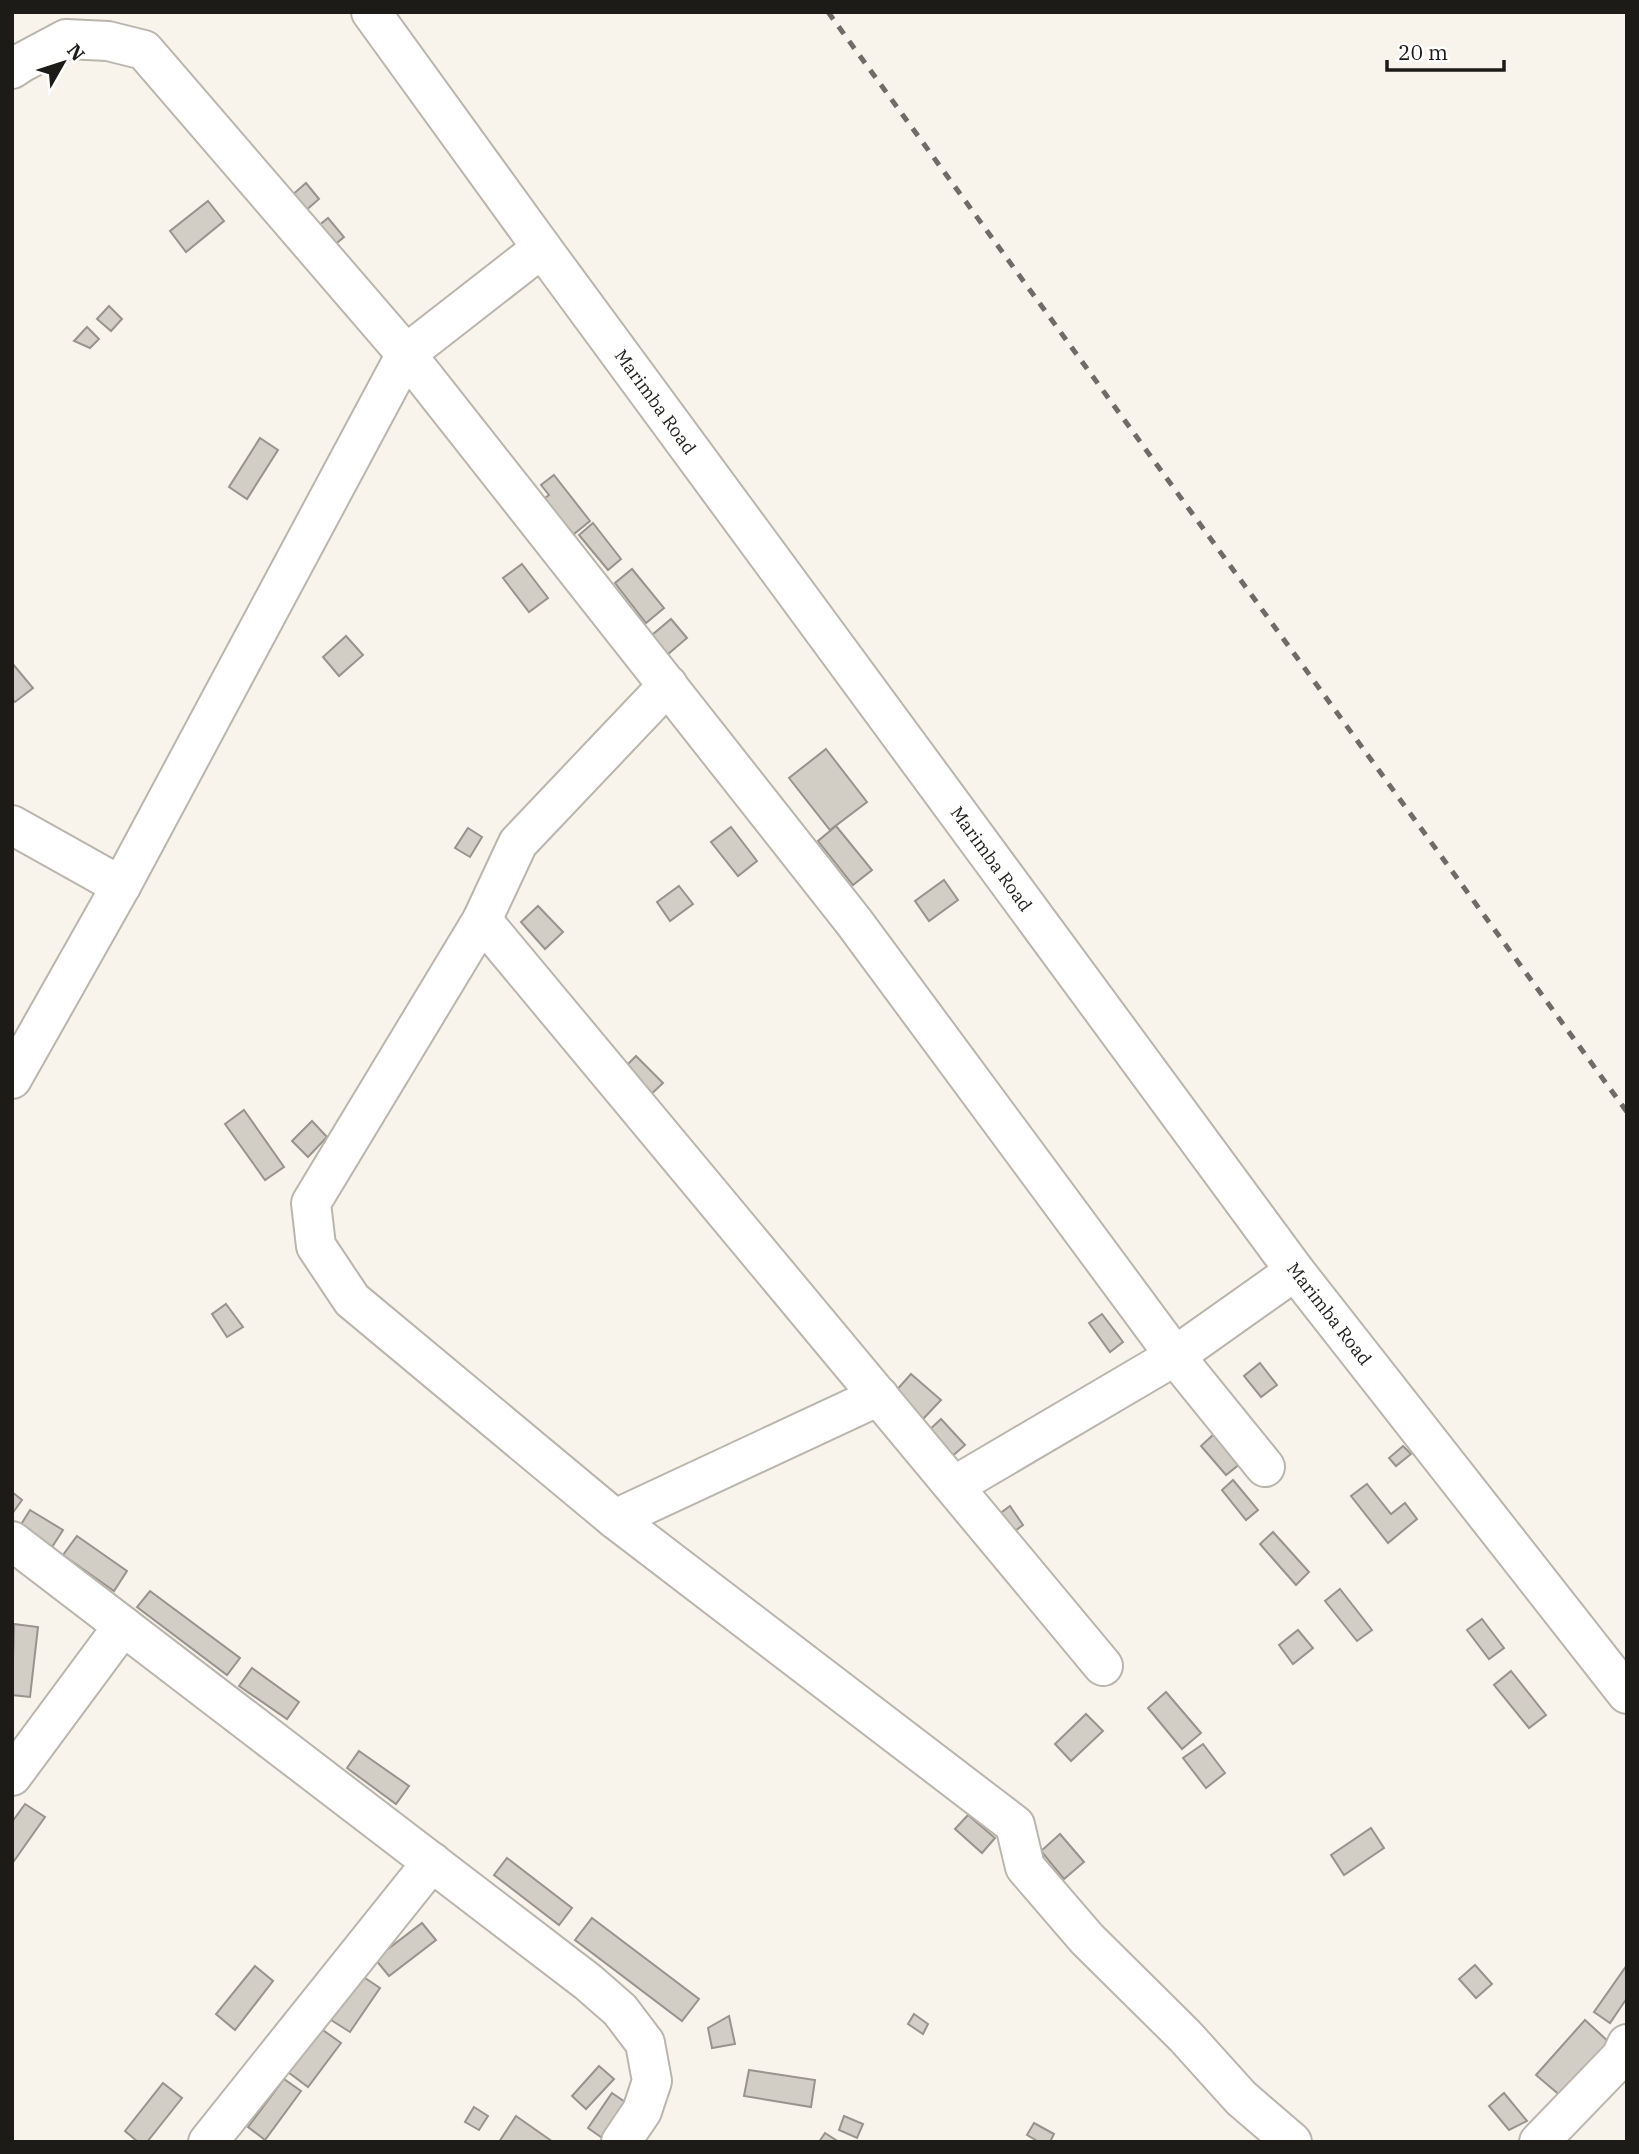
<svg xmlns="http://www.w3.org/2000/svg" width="1639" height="2154" viewBox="0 0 1639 2154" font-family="'IBM Plex Serif',serif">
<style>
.building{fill:#d2cdc5;stroke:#98938c;stroke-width:2}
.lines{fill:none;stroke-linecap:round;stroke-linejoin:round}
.minor-casing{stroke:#bab5ad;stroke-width:42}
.minor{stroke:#fff;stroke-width:38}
.rail{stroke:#6f6c67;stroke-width:5;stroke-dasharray:9 9;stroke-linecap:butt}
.labels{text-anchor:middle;stroke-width:6;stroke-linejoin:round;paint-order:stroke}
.street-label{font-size:18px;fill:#1d1b18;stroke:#fff}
</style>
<rect width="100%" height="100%" fill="#f8f3eb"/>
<g class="building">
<polygon points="306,183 319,199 304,212 291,196"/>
<polygon points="208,201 224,221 186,252 170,231"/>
<polygon points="328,218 344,237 327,251 311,232"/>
<polygon points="109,306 122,319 111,331 97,319"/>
<polygon points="87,327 99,339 90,348 74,341"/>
<polygon points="260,438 278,450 247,499 229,487"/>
<polygon points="554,475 590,521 569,538 541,501 549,495 541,485"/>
<polygon points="593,523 621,559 608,570 579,535"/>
<polygon points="522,564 548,598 529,612 503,578"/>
<polygon points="632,569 664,608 646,623 615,583"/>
<polygon points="671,619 687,638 667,655 652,635"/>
<polygon points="346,636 363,655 339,676 323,657"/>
<polygon points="12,663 33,688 15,702 12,699"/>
<polygon points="826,749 867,802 830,830 789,778"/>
<polygon points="836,826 872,870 853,885 818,841"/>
<polygon points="731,827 757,861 738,876 711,842"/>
<polygon points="468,828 482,837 470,857 455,848"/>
<polygon points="944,880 958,900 929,921 915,901"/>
<polygon points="679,886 693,904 670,921 657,902"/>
<polygon points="538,906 563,932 545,949 521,922"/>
<polygon points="636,1056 663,1083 646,1099 620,1072"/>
<polygon points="244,1110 284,1167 265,1180 225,1124"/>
<polygon points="312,1121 327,1137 308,1157 292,1141"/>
<polygon points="226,1304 243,1327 227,1337 212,1314"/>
<polygon points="1102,1314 1123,1342 1110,1352 1089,1323"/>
<polygon points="1260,1363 1277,1385 1261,1397 1244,1376"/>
<polygon points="911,1374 941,1400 923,1419 894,1393"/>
<polygon points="941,1419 965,1445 949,1459 926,1433"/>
<polygon points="1215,1433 1241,1463 1226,1475 1201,1446"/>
<polygon points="1403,1446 1411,1454 1396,1466 1389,1458"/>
<polygon points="1233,1480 1258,1510 1246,1520 1222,1490"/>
<polygon points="1367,1484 1391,1514 1405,1503 1417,1519 1388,1543 1351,1496"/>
<polygon points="12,1492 22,1500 12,1514"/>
<polygon points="1010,1506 1023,1525 1004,1539 990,1521"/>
<polygon points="30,1510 63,1530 52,1547 20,1526"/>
<polygon points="1273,1532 1309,1572 1296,1585 1260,1544"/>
<polygon points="77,1536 127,1571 114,1591 63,1555"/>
<polygon points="1340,1589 1372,1630 1357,1641 1325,1601"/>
<polygon points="150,1591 240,1658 227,1675 137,1607"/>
<polygon points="1482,1619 1504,1648 1489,1659 1467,1630"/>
<polygon points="14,1624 38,1627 30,1697 12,1695"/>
<polygon points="1298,1630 1313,1648 1293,1664 1279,1645"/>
<polygon points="252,1668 299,1702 287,1719 239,1686"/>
<polygon points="1511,1671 1546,1715 1529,1728 1494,1685"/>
<polygon points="1166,1692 1201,1733 1182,1749 1148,1708"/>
<polygon points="1086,1714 1103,1731 1071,1761 1055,1744"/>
<polygon points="1203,1744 1225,1773 1206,1788 1183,1758"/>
<polygon points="359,1751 409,1786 396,1804 347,1768"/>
<polygon points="25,1804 45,1817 14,1861 12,1860 12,1822"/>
<polygon points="968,1815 995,1838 982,1853 955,1829"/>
<polygon points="1371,1828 1384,1848 1344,1875 1331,1855"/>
<polygon points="1060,1834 1084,1862 1064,1879 1041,1851"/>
<polygon points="507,1858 572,1908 559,1925 494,1875"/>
<polygon points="592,1918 699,1999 682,2021 575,1940"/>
<polygon points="422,1923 436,1940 389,1976 375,1959"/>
<polygon points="1475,1965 1492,1984 1476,1998 1459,1979"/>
<polygon points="1627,1965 1627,1998 1610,2023 1594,2012"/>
<polygon points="255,1966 273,1981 235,2030 216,2014"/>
<polygon points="362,1976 380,1988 350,2032 331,2020"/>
<polygon points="914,2014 928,2024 923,2034 908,2024"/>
<polygon points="729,2016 735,2044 712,2048 708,2028"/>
<polygon points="1585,2020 1610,2043 1562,2097 1536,2075"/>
<polygon points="320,2028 341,2043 308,2087 288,2072"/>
<polygon points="599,2066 614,2079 586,2109 572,2096"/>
<polygon points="749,2070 815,2080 811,2107 744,2096"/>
<polygon points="284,2079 301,2091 265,2140 248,2127"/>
<polygon points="163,2083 182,2098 147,2142 138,2142 125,2131"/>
<polygon points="612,2093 634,2108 608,2142 588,2128"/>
<polygon points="1504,2093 1527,2121 1509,2130 1489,2106"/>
<polygon points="474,2107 488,2116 479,2130 465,2122"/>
<polygon points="516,2116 553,2142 499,2142"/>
<polygon points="844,2116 863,2124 857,2138 839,2130"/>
<polygon points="1034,2123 1054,2134 1050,2142 1039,2142 1027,2135"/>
<polygon points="825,2133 839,2142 819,2142"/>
</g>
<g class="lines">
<defs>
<g id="minor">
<polyline points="371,12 542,248 1295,1271 1627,1694"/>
<polyline points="12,69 21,63 66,39 108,41 144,50 157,65 406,354 854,922 1175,1356 1265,1467"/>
<polyline points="668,685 518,843 482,920 311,1203 316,1246 352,1300 615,1519 1015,1825 1025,1867 1087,1939 1185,2036 1241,2098 1292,2142"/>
<polyline points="12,825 121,886"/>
<polyline points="482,920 1103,1666"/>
<polyline points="12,1079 121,886 406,354 542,248"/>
<polyline points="954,1486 1175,1356 1295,1271"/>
<polyline points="615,1519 879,1396"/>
<polyline points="12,1541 588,1982 620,2010 645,2043 652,2081 642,2111 621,2142"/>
<polyline points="12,1776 123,1626"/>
<polyline points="208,2142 432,1862"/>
<polyline points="1539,2142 1621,2057 1627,2044"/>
</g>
</defs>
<use href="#minor" class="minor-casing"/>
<use href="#minor" class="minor"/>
<polyline class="rail" points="828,12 1627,1112"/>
</g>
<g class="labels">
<g class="street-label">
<text transform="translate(655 402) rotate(54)" y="6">Marimba Road</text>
<text transform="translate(991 859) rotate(54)" y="6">Marimba Road</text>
<text transform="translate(1329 1314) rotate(52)" y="6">Marimba Road</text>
</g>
</g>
<rect width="1639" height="2154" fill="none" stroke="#1d1b18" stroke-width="28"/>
<g transform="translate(63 63) rotate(51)" stroke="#ffffff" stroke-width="5" paint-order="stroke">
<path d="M0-5L12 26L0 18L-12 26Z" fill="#1d1b18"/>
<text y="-10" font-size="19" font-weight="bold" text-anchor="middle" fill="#1d1b18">N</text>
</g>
<path d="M1387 60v10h117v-10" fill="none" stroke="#1d1b18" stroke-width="3.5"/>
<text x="1398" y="60" font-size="21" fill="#1d1b18" stroke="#ffffff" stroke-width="5" paint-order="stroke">20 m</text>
</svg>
